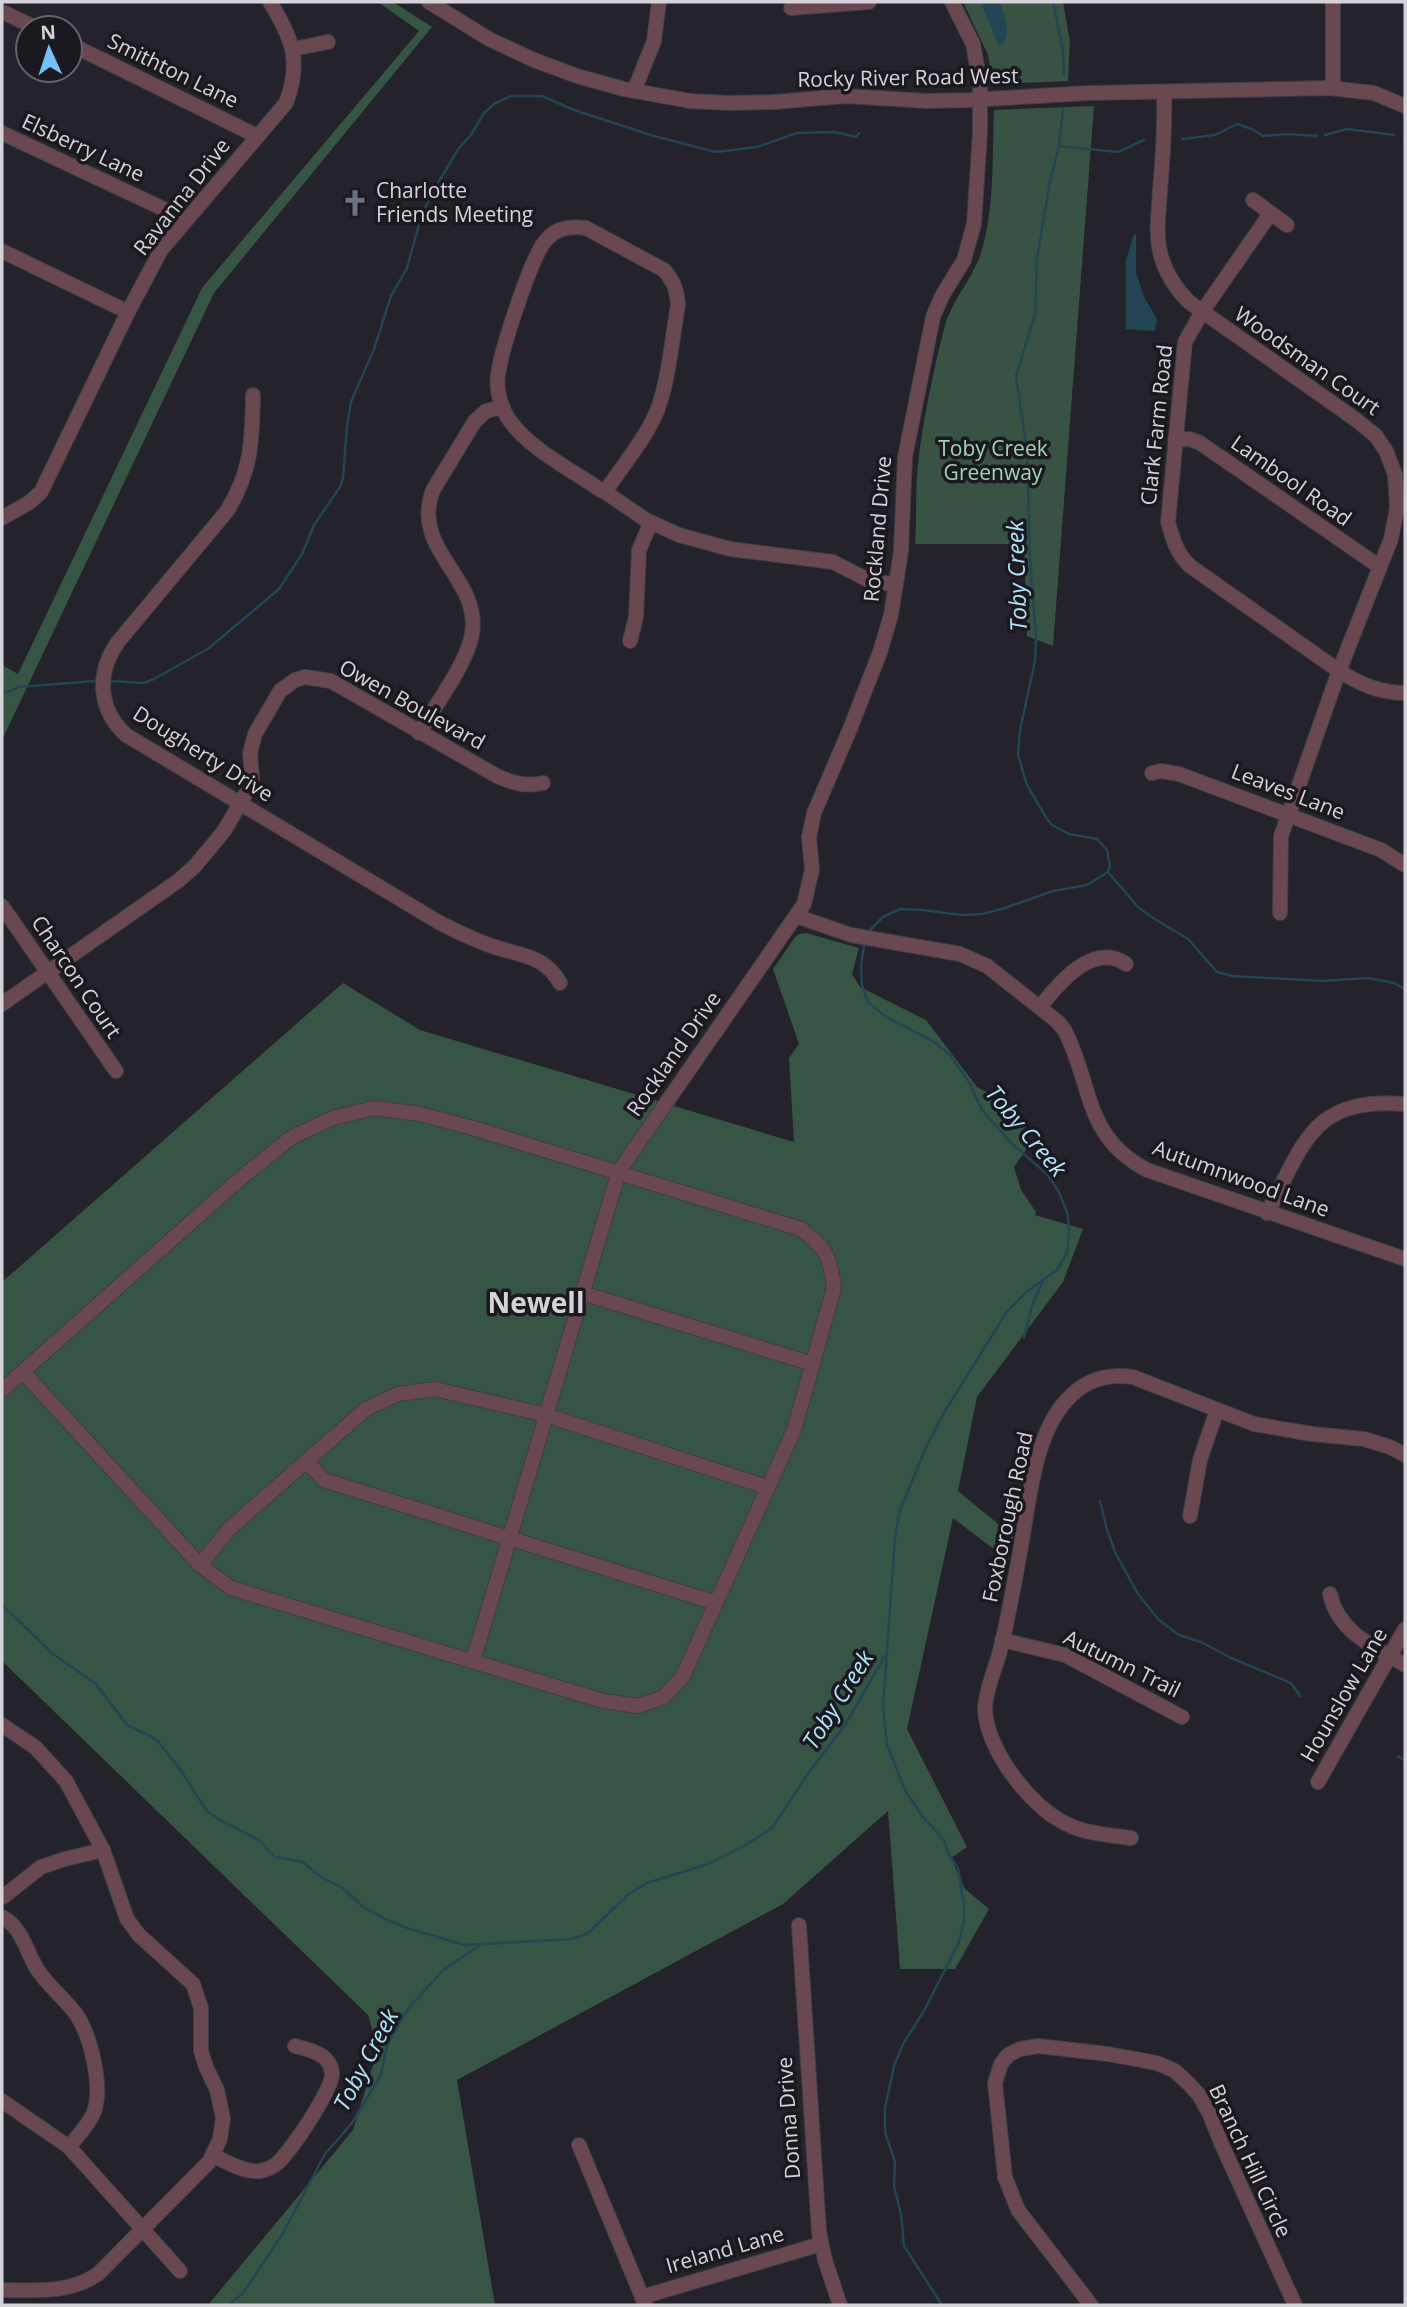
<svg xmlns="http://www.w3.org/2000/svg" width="1407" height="2307" viewBox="0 0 1407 2307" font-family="'Open Sans',sans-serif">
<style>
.green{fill:#385243}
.forest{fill:#375544}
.water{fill:#224653}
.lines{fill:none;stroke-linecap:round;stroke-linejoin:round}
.stream{stroke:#224653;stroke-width:2.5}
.minor-casing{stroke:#403e46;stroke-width:16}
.minor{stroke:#6a4852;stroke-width:14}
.labels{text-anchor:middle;stroke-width:7;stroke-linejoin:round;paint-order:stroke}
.street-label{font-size:21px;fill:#d5d3d9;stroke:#1b1820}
.poi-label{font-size:21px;fill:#d5d3d9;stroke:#1b1820;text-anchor:start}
.park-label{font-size:21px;fill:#9dd8b6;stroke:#1b1820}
.water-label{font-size:23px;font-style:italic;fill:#b0e5fa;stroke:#1b1820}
.district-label{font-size:28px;font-weight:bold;fill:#d5d3d9;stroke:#1b1820}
</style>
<rect width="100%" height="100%" fill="#24222a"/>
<g class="green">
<polygon points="963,2 1063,2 1070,42 1068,81 1001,84 992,78 988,55"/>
<path d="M1094,106l-41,540 -26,-10 -3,-92h-109c2,-27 0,-53 3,-80 5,-45 15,-91 26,-135 7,-28 28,-49 37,-76 14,-45 11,-97 13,-143z"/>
</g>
<g class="forest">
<polygon points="378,2 393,2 432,27 214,293 2,740 2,665 18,674 202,288 419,31"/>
<polygon points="806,933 859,948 852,974 860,987 926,1020 977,1087 1010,1104 1026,1126 1028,1147 1014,1167 1021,1190 1036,1212 1035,1215 1083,1229 1063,1282 977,1397 958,1491 1013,1536 1008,1560 953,1518 907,1729 967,1847 951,1858 965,1889 989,1909 955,1969 900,1969 888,1811 783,1904 457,2080 495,2305 208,2305 353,2130 378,2049 368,2015 2,1661 2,1282 343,983 420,1030 794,1142 789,1058 799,1044 773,969 795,937 799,934"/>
</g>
<g class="water">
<path d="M981,2h19c4,14 12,29 3,42h-5z"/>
<polygon points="1134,234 1136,235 1136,272 1144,297 1157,319 1155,331 1126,329 1126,260"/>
</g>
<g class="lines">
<g class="stream">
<polyline points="1053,2 1063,51 1064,74"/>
<polyline points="1325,135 1347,129 1394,135"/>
<polyline points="1183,139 1215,135 1237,124 1252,129 1263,136 1287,134 1317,136"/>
<polyline points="1404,143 1405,144"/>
<polyline points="1059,146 1118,152 1144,140"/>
<polyline points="110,681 144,683 154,679 209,648 279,589 302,554 314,525 340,487 343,478 347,426 351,402 374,349 391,296 407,268 421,217 432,193 459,148 471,135 484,113 494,104 511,96 542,96 574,110 654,136 716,152 757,147 797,133 835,132 856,137 859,133"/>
<polyline points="2,694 19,687 95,681"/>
<polyline points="1108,872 1138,907 1150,916 1188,939 1217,972 1232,976 1323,981 1368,978 1394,983 1405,989"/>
<polyline points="869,931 883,917 900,909 923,910 961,915 982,914 1002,909 1053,891 1087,885 1108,872 1110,866 1107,850 1097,839 1069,834 1052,825 1047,819 1027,785 1018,755 1020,730 1035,661 1036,637 1030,558 1027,451 1016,376 1035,314 1037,258 1050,182 1059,146 1063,109"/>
<polyline points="864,946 861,965 862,985 868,1002 886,1017 933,1041 950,1055 969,1082 982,1110 1011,1143 1047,1174 1059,1192 1068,1215 1069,1232 1067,1253 1057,1270 1025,1293 1006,1313 945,1411 927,1445 900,1510 895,1538 883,1706 887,1745 905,1790 922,1816 944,1840 949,1855 958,1868 964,1905 964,1920 959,1942 924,2011 903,2044 894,2066 885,2108 885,2132 895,2162 894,2186 901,2214 904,2246 942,2305"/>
<polyline points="1024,1338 1033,1303 1043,1281"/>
<polyline points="1100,1501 1107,1530 1116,1554 1138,1594 1159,1620 1179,1635 1201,1642 1231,1658 1291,1683 1300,1696"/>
<polyline points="2,1605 53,1654 96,1684 127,1725 156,1739 180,1769 206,1810 218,1819 259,1840 275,1857 303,1862 321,1877 343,1888 363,1907 385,1919 410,1929 465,1945 571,1939 587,1934 629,1894 647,1883 708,1864 744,1846 772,1828 807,1775 845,1725 885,1656"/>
<polyline points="1398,1756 1405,1761"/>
<polyline points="229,2305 243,2293 283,2233 325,2154 352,2123 381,2075 387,2045 407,2010 443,1970 480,1945"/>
</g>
<defs>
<g id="minor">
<polyline points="429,2 489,39 534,60 577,76 624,89 690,101 731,103 774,102 845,96 927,101 970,100 1089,93 1329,88 1374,93 1405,106"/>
<polyline points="791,8 869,2"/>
<polyline points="5,13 36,28"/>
<polyline points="70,44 257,136"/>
<polyline points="293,49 328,42"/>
<polyline points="1333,88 1333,2"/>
<polyline points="634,91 654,41 659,2"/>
<path d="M1164,92c1,33 -1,65 -4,98 -1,22 -5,45 1,66 5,18 15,33 28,46l166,117 21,17 10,15 9,23 2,34 -6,31 -52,132 -58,165 -1,77"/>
<polyline points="2,133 185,219"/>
<polyline points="1253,200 1287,225"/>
<path d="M1270,214l-68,98 -17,30 -17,180c5,18 9,32 22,44l149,105c21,13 41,22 66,22"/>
<polyline points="2,251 128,312"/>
<path d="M253,395c-1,45 -1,76 -26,116l-109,131c-22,31 -20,67 8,93l314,188c18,9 36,18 55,24 28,9 50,9 65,36"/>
<polyline points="1175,440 1190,439 1200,443 1380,567"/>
<path d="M605,492c17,-26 40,-52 52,-81 12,-31 15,-73 21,-106 -1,-14 -4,-24 -14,-35l-78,-42c-14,-2 -29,-1 -39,11 -15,14 -44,107 -48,130 -3,12 -1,26 3,37 13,36 67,62 97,83l6,3 41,28 33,15 51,14 103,13 35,18 28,5"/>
<path d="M2,518l28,-16 11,-10 87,-180 33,-62 125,-147c16,-42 6,-65 -16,-101"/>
<polyline points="630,641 636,617 639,550 651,522"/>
<path d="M419,733c15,-26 49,-71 53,-99 9,-58 -62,-83 -39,-144l42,-69 11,-10 17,-4"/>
<polyline points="1152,773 1161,771 1179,774 1381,850 1405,865"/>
<polyline points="2,906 116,1071"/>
<path d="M796,916l55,19 109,19 27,12 71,56 7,9c28,56 19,106 82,139l258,89"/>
<path d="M2,1004l176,-123 17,-15 29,-35 25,-43 3,-9 -2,-26 5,-19 25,-43 15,-11 10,-3 26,4 166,95c16,7 28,11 46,7"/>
<path d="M1040,1007c18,-23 53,-66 86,-43"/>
<path d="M1267,1213c38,-71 45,-116 138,-109"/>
<polyline points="582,1293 813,1364"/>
<path d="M2,1390l239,-212 51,-41 41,-19 41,-10 46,6 53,14 328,101c26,20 29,27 33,59l-40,142 -111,246 -19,21 -26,9 -35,-5 -372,-113 -31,-23 -177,-193"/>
<polyline points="307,1462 324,1480 716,1603"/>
<polyline points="1190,1516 1200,1460 1217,1410"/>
<polyline points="200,1565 229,1529 366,1409 398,1394 435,1389 546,1415 767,1487"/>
<path d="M1330,1594c8,38 44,53 75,71"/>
<polyline points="1002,1640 1065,1655 1182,1717"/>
<polyline points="473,1661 619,1171 804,904 812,870 809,837 814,813 850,729 880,652 891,615 901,551 905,457 933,317 942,296 964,260 974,224 980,132 980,83 973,44 952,2"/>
<path d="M2,1725l33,22 31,34 37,69 24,69 12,16 54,49 8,24v43l5,16 11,23 6,28 -3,21 -11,23 -111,112c-29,20 -63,16 -96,16"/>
<polyline points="1318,1782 1405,1629"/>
<path d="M1131,1838c-20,-3 -44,-4 -62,-13 -37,-15 -84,-77 -84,-117 1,-19 10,-38 15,-57 8,-32 14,-66 20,-99 9,-47 13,-115 46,-151 18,-21 40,-28 67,-24l121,47 58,10 52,5 26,8 15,8"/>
<polyline points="3,1897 41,1867 65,1859 103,1850"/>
<path d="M2,1917c20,10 24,34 35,52 11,17 27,29 39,45 15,22 27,73 18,98 -5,13 -17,24 -25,35"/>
<polyline points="799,1925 819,2232 825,2260 840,2305"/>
<polyline points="2,2101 69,2147 180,2271"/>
<polyline points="579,2145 645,2304"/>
<path d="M214,2156c13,6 31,17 46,15 5,-1 11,-3 15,-6 13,-9 59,-77 57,-92 -2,-19 -21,-23 -37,-27"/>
<polyline points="642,2297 821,2244"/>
<polyline points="1091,2305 1018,2210 1005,2177 995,2083 1001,2064 1008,2055 1020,2049 1038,2046 1108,2054 1157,2063 1175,2071 1188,2083 1199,2095 1210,2115 1222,2145 1295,2305"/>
</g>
</defs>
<use href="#minor" class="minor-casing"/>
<use href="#minor" class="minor"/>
</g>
<defs>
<symbol id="church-bare" viewBox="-9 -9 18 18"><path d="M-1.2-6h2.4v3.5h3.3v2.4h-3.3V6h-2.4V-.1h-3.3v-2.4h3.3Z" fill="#6b7280" stroke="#1b1820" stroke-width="2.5" paint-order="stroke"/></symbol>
</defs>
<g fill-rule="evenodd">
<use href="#church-bare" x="336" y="184" width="38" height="38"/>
</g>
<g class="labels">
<g class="street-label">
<text transform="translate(173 71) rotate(26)" y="7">Smithton Lane</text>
<text transform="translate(908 78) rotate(-1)" y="7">Rocky River Road West</text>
<text transform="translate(83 148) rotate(25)" y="7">Elsberry Lane</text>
<text transform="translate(182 197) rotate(-52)" y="7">Ravanna Drive</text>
<text transform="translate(1307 361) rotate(35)" y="7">Woodsman Court</text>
<text transform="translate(1157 425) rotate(-84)" y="7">Clark Farm Road</text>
<text transform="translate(1291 481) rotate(35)" y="7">Lambool Road</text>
<text transform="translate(878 529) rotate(-85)" y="7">Rockland Drive</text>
<text transform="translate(412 705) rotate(29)" y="7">Owen Boulevard</text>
<text transform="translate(203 754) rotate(32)" y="7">Dougherty Drive</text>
<text transform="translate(1288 792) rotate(21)" y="7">Leaves Lane</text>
<text transform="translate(76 977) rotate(56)" y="7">Charcon Court</text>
<text transform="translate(674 1054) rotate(-55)" y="7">Rockland Drive</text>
<text transform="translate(1241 1179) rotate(20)" y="7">Autumnwood Lane</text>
<text transform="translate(1008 1517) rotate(-78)" y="7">Foxborough Road</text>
<text transform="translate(1122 1664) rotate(26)" y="7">Autumn Trail</text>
<text transform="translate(1344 1695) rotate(-60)" y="7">Hounslow Lane</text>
<text transform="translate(789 2118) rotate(-94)" y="7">Donna Drive</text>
<text transform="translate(1250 2161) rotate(65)" y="7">Branch Hill Circle</text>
<text transform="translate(725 2250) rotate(-16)" y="7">Ireland Lane</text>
</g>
<g class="poi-label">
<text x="376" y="198">Charlotte<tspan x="376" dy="24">Friends Meeting</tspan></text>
</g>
<g class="park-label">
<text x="993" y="456">Toby Creek<tspan x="993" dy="24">Greenway</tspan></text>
</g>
<g class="water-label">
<text transform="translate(1017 576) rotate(-92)" y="8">Toby Creek</text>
<text transform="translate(1026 1131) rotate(50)" y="8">Toby Creek</text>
<text transform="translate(838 1700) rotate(-58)" y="8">Toby Creek</text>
<text transform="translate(366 2060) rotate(-62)" y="8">Toby Creek</text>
</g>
<g class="district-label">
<text x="536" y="1313">Newell</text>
</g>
</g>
<rect width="1407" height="2307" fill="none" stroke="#d5d3d9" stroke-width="7"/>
<g transform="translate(49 49) rotate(357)"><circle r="33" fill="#1b1820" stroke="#65636a" stroke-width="2"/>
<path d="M0-5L12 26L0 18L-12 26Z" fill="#75c0f6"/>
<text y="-10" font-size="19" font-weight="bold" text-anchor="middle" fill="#d5d3d9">N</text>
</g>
</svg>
